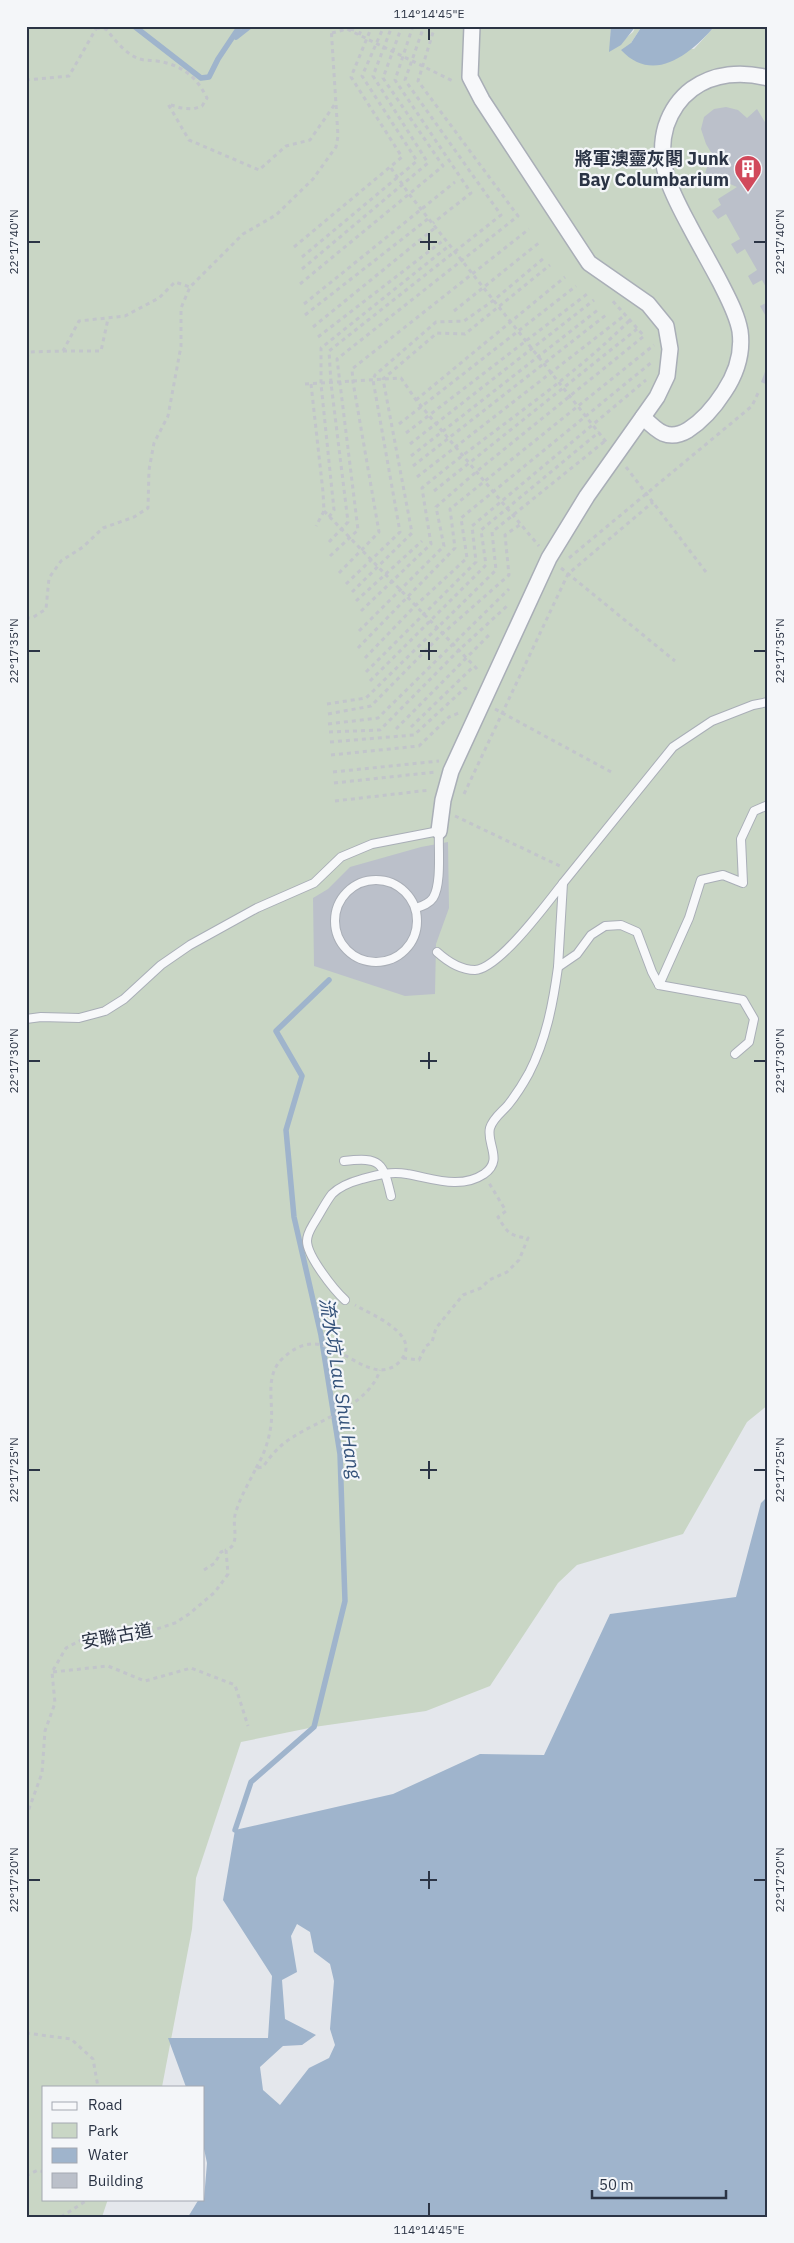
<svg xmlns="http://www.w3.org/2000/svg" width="794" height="2243" viewBox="0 0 794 2243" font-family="'IBM Plex Sans','Noto Sans TC',sans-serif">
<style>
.green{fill:#c9d6c5}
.water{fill:#9fb4cc;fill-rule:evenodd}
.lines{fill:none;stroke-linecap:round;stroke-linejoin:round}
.stream{stroke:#9fb4cc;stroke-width:5.5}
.building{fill:#bbc0ca}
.lane-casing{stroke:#a9aeb7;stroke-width:10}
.street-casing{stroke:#a9aeb7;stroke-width:18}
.path{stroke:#c2c5cb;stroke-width:3;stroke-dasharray:4 4;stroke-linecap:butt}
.lane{stroke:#f7f8fa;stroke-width:8}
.street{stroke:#f7f8fa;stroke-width:15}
.ticks{fill:none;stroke:#2b3445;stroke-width:2}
.labels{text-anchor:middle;stroke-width:4.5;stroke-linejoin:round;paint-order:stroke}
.poi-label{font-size:18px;font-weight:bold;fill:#2b3445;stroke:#f4f6f9;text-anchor:end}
.street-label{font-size:18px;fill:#2b3445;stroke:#f4f6f9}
.water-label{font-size:19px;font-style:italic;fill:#34527a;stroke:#f4f6f9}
.neatline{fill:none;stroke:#2b3445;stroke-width:2}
.ticks-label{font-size:12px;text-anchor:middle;fill:#2b3445}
</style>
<rect width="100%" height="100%" fill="#e4e7ec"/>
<polygon class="green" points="26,26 611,26 610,51 633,32 636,26 642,26 631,43 694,49 715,26 768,26 768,1405 747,1422 683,1534 577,1565 558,1583 490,1686 426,1711 314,1727 241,1742 196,1878 192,1929 162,2087 44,2087 44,2199 108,2199 102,2217 26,2217"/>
<g class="water">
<polygon points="611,26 636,26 621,45 609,52"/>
<path d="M642,26h73c-25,28 -61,59 -94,24l10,-7z"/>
<path d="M768,1496v721h-580l11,-18h5l3,-36 -3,-14v-62h-18l-18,-49h100l4,-62 -49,-76 12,-70 158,-36 87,-40 64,1 66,-141 126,-17 25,-94zM297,1924l13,8 4,20 16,12 4,17 -4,48 5,16 -6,13 -20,10 -29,37 -17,-15 -3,-23 23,-21 19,-1 14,-10 -31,-16 -3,-39 15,-8 -6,-36z"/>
</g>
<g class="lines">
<g class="stream">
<polyline points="134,26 201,78 209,77 218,59 240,26"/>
<polyline points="236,37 250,26"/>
<polyline points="235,1830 251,1782 314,1727 345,1601 340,1454 321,1335 294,1217 286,1130 302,1076 276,1031 329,980"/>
</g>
</g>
<g class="building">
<polygon points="726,107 738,110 747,118 757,109 768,127 768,291 762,280 753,285 748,276 757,270 745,249 737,254 731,244 740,239 726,214 718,219 712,211 721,205 718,199 737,187 705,173 712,154 706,144 701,129 704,117 714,109"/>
<polygon points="768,302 768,320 760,306"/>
<polygon points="768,364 768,385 761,382"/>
<polygon points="448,842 449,908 436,944 435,994 405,996 314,966 313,898 328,889 350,867 421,847"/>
</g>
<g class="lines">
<defs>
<g id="lane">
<circle cx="376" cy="921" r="41"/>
<polyline points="563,883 673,747 712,721 753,705 768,702"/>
<path d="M437,952c11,10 23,18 38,18 24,-1 73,-68 88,-87l-5,84 19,-13 14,-19 14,-9 16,-1 16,7 15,40 7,13 30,-67 12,-38 22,-5 20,8 -2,-44 13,-28 14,-6"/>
<polyline points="659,985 743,1000 754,1019 749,1042 735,1054"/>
<path d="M26,1019l15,-2 38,1 26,-7 19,-12 37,-34 29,-20 67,-37 57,-25 27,-26 31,-13 67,-13c-1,17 3,53 -6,67 -4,6 -11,8 -17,10"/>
<path d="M344,1161c37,-4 39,1 47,35"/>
<path d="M345,1300c-11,-10 -38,-44 -38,-59 0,-7 4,-13 7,-18 6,-9 11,-20 18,-29 8,-8 19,-12 30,-15 15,-4 29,-8 45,-5 25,4 53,16 77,0 20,-14 2,-30 6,-46 3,-10 12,-16 18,-23 8,-10 15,-21 21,-32 17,-33 24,-69 29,-106"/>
</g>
<g id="street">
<path d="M643,417c14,14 25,25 45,13 14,-9 27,-24 36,-38 12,-18 19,-39 16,-61 -3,-17 -12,-33 -20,-49 -10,-19 -21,-38 -31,-57 -17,-32 -34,-62 -23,-99 5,-15 14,-28 26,-37 22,-16 50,-18 76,-11"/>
<polyline points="439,831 443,800 451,771 549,558 587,496 657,397 667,376 670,349 666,326 648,304 589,263 482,100 470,77 472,26"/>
</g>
</defs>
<use href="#lane" class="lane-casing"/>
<use href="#street" class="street-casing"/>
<g class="path">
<path d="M72,26l34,3c9,11 18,23 31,29 7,3 13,2 20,3 25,4 39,15 50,37l-5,8 -9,3 -12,-1 -13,-4 21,36 70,30 27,-24 24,-6 25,-36"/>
<polyline points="413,26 395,80 471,193 433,223"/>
<polyline points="352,31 354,26"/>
<polyline points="332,33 347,29 455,82"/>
<polyline points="359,35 363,26"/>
<polyline points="26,80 69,76 97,27"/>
<polyline points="391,168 409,194 607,443"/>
<polyline points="294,247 402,157 351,77 372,26"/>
<polyline points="302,257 417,161 362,76 384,26"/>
<polyline points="302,269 428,163 373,76 392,26"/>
<polyline points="300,284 443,166 383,78 402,26"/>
<polyline points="304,304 455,182"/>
<polyline points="454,311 540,242"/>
<polyline points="305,315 429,218"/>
<polyline points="313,327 436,227"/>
<polyline points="318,337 445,239"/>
<polyline points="63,351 101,351 108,319"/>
<polyline points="26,358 30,352 63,351 79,321 125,316 159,298 175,282 190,287"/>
<polyline points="305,384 401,378 416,400 539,546"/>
<polyline points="311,384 323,492 324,511 316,526"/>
<polyline points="416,400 565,277"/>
<polyline points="399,424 576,286"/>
<polyline points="406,433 587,294"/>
<polyline points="410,444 594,300"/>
<polyline points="411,456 599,309"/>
<polyline points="413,466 606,315"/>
<polyline points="626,467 706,572"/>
<polyline points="417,477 625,315"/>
<polyline points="434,491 637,329"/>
<polyline points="324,511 479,671"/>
<polyline points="329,517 334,510 321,384 321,348 450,245"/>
<polyline points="329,542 348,522 331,383 329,351 501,215 405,80 424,26"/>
<polyline points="330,556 358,530 337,359 518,216 418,81 435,26"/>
<polyline points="569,558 752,406 759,391"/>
<polyline points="561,568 675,661"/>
<polyline points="339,573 379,532 353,382 352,369 529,229"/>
<polyline points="346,584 400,532 373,380 375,375 436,322 464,321 494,300 544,258"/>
<polyline points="352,592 412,533 383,379 437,333 465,334 550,265"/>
<polyline points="356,601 422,541"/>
<path d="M361,611l70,-67 -9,-56c68,-57 145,-105 208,-168"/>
<polyline points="26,618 32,618 46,609 49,578 61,561 83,547 103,528 134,517 148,508 149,470 154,443 168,416 181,346 181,308 190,287 243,234 276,215 313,179 336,147 338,136 331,26"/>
<polyline points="359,631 444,546 436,507 476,472 644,336 611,299"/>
<polyline points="358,648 455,548 450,509 654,345"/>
<polyline points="365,658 415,606 467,558 461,518 652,362"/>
<polyline points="366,672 476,562 472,526 646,380"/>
<polyline points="370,681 486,565 481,530 599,432"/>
<polyline points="327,704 366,698 496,570 492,532 605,441"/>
<polyline points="495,709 613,773"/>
<polyline points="328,714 371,706 442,634 509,575 505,535 521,524"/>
<polyline points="328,724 378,718 509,589"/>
<polyline points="411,727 474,666"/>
<polyline points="396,729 489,635"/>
<polyline points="329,732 380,730 459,650 507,606"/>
<polyline points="330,742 414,735 465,688 470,691"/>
<polyline points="331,755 419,746 449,717 461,712"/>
<polyline points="333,772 439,761"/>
<polyline points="334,783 436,772"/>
<polyline points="464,794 568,574 653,502"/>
<polyline points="335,801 430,790"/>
<polyline points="455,816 562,867"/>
<path d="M403,1358l16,2 7,-14 6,-4 4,-14 27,-33 18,-7 8,-8 18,-8 12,-12 9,-22c-19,-2 -21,-6 -30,-21l8,-6 -17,-28"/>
<path d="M256,1468c8,-13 13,-28 15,-43 3,-23 -7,-48 11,-66 39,-38 65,8 98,11 8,0 15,-3 20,-9 24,-26 -30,-47 -45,-56"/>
<polyline points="204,1570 215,1563 221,1552 226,1550"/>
<polyline points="53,1672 108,1666 145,1681 191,1668 235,1685 248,1726"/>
<path d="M26,1817l16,-44 3,-42 10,-28 -3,-31 14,-24 17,-9 59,-5 33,-11 14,-9 26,-22 13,-18 -2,-24c15,-5 6,-23 9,-35 4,-16 14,-32 21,-47l7,-1c8,-12 18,-23 30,-30 28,-18 76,-32 87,-67"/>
<polyline points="26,2033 71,2039 93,2059 98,2087"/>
<polyline points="26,2176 38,2170 44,2172"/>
<polyline points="61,2217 89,2199"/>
</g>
<use href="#lane" class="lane"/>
<use href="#street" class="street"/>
</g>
<path class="ticks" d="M429,28v12M429,233v17M28,242h12M420,242h17M754,242h12M429,642v18M28,651h12M420,651h17M754,651h12M429,1052v17M28,1061h12M420,1061h17M754,1061h12M429,1461v18M28,1470h12M420,1470h17M754,1470h12M429,1871v18M28,1880h12M420,1880h17M754,1880h12M429,2203v13"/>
<defs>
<symbol id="building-pin" viewBox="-11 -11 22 30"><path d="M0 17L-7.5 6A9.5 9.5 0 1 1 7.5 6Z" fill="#d1495b" stroke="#f4f6f9"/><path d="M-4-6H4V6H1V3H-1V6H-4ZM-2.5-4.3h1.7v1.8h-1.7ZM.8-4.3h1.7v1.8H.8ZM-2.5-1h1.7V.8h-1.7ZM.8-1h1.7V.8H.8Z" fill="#fff"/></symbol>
</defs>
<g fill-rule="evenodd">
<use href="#building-pin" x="732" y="153" width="32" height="43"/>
</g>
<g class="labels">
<g class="poi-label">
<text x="729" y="165">將軍澳靈灰閣 Junk<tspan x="729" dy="21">Bay Columbarium</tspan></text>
</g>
<g class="street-label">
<text transform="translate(117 1636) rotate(-10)" y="6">安聯古道</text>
</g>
<g class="water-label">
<text transform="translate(341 1388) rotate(81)" y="7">流水坑 Lau Shui Hang</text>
</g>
</g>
<rect width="794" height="2243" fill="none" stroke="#f4f6f9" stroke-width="55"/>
<rect x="42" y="2086" width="162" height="115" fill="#f4f6f9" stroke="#a4a8b1"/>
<rect x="52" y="2102" width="25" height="8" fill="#f7f8fa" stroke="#a4a8b1"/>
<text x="88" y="2110" font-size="15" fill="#2b3445">Road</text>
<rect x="52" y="2123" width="25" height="15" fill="#c9d6c5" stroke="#a4a8b1"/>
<text x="88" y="2136" font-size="15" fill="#2b3445">Park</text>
<rect x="52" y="2148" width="25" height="15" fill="#9fb4cc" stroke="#a4a8b1"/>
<text x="88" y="2160" font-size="15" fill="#2b3445">Water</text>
<rect x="52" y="2173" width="25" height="15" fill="#bbc0ca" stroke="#a4a8b1"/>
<text x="88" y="2186" font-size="15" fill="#2b3445">Building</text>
<path d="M592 2190v8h134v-8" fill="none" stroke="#2b3445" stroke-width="2.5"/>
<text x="599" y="2190" font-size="15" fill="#2b3445" stroke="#f4f6f9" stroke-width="4" paint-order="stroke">50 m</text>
<rect x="28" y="28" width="738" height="2188" class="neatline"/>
<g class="ticks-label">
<text x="429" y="18">114°14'45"E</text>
<text transform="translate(14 242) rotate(-90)" y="4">22°17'40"N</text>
<text transform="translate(780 242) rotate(-90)" y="4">22°17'40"N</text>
<text transform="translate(14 651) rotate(-90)" y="4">22°17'35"N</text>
<text transform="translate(780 651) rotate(-90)" y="4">22°17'35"N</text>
<text transform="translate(14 1061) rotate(-90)" y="4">22°17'30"N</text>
<text transform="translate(780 1061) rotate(-90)" y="4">22°17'30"N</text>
<text transform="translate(14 1470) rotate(-90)" y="4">22°17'25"N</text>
<text transform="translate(780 1470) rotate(-90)" y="4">22°17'25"N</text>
<text transform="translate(14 1880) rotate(-90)" y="4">22°17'20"N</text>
<text transform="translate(780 1880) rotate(-90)" y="4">22°17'20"N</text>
<text x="429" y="2234">114°14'45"E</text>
</g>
</svg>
